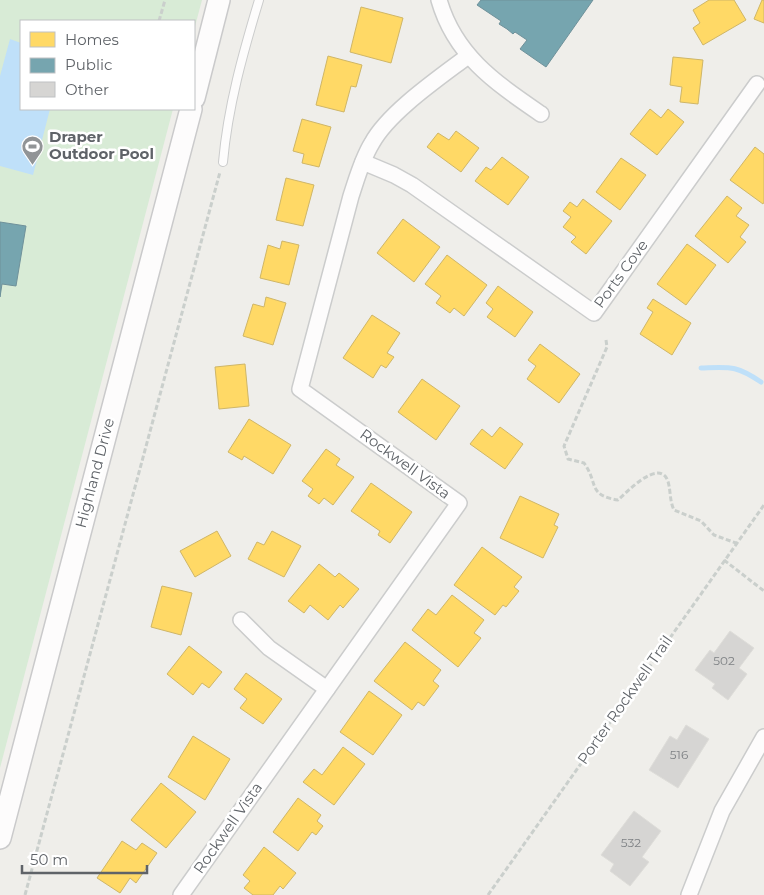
<svg xmlns="http://www.w3.org/2000/svg" width="764" height="895" viewBox="0 0 764 895" font-family="Montserrat,sans-serif">
<style>
.green{fill:#d8ebd6}
.water{fill:#bfe0f9}
.homes{fill:#ffd966;stroke:#cfb667}
.public{fill:#76a5af;stroke:#6f919a}
.lines{fill:none;stroke-linecap:round;stroke-linejoin:round}
.stream{stroke:#bfe0f9;stroke-width:5}
.building{fill:#d6d5d3;stroke:#deddd9}
.service-casing{stroke:#cbcccc;stroke-width:10}
.minor-casing{stroke:#cbcccc;stroke-width:18}
.secondary-casing{stroke:#cacacb;stroke-width:24}
.path{stroke:#cacfcc;stroke-width:3;stroke-dasharray:5 2.5;stroke-linecap:butt}
.service{stroke:#fdfcfc;stroke-width:8}
.minor{stroke:#fdfcfc;stroke-width:15}
.secondary{stroke:#fdfcfc;stroke-width:21}
.labels{text-anchor:middle;stroke-width:5;stroke-linejoin:round;paint-order:stroke}
.number-label{font-size:12px;fill:#7e8184}
.poi-label{font-size:15px;font-weight:bold;fill:#5f6368;stroke:#fff;text-anchor:start}
.street-label{font-size:15px;fill:#5f6368;stroke:#fff}
</style>
<rect width="100%" height="100%" fill="#efeeea"/>
<polygon class="green" points="0,0 202,0 194,30 194,21 21,21 21,109 173,109 0,768"/>
<polygon class="water" points="10,39 21,43 21,109 50,109 33,175 0,166 0,76"/>
<g class="homes">
<polygon points="709,0 734,0 746,20 703,45 693,28 700,23 693,10"/>
<polygon points="762,0 764,0 764,23 754,19"/>
<polygon points="361,7 403,18 391,63 350,52"/>
<polygon points="328,56 362,65 356,87 351,86 344,112 316,105"/>
<polygon points="673,57 703,60 698,104 680,102 682,87 670,85"/>
<polygon points="650,109 661,118 668,109 684,122 657,155 630,134"/>
<polygon points="302,119 331,127 319,167 302,163 304,154 293,151"/>
<polygon points="456,131 479,148 461,172 427,147 438,133 449,140"/>
<polygon points="755,147 764,154 764,202 763,204 730,180"/>
<polygon points="502,157 529,177 508,205 475,181 486,167 491,170"/>
<polygon points="621,158 646,175 620,210 596,192"/>
<polygon points="286,178 314,185 303,226 276,220"/>
<polygon points="727,196 742,208 736,216 749,225 740,237 746,242 728,263 695,236"/>
<polygon points="583,199 612,221 586,254 571,242 576,237 563,227 571,217 563,211 570,202 577,207"/>
<polygon points="403,219 440,247 414,282 377,253"/>
<polygon points="282,241 299,245 289,285 260,278 268,245 280,249"/>
<polygon points="687,244 716,265 686,305 657,284"/>
<polygon points="447,255 487,285 464,316 454,308 450,313 436,303 441,296 425,284"/>
<polygon points="498,286 533,312 515,337 487,317 493,309 486,303"/>
<polygon points="266,297 286,303 273,345 243,336 253,304 264,307"/>
<polygon points="653,299 691,323 672,355 640,334 653,312 647,308"/>
<polygon points="372,315 400,333 387,353 394,357 386,368 381,365 373,378 343,358"/>
<polygon points="540,344 580,374 559,403 527,379 536,366 528,360"/>
<polygon points="245,364 249,406 219,409 215,367"/>
<polygon points="422,379 460,406 436,440 398,412"/>
<polygon points="249,419 291,445 273,474 244,456 242,460 228,452"/>
<polygon points="500,427 523,444 505,469 470,444 482,429 492,437"/>
<polygon points="326,449 340,459 336,465 354,477 333,505 324,498 319,504 308,496 313,489 302,481"/>
<polygon points="371,483 412,512 390,543 378,535 380,531 351,511"/>
<polygon points="520,496 559,514 554,525 558,527 543,558 500,538"/>
<polygon points="217,531 231,556 195,577 180,551"/>
<polygon points="272,531 301,546 284,577 248,559 257,542 264,545"/>
<polygon points="482,547 522,577 514,587 519,591 506,607 503,605 495,615 454,585"/>
<polygon points="319,564 335,577 339,573 359,589 343,608 340,605 328,620 310,605 304,613 288,601"/>
<polygon points="162,586 192,593 181,635 151,627"/>
<polygon points="452,595 484,620 474,633 481,638 458,667 412,630 428,609 436,615"/>
<polygon points="405,642 441,670 433,681 439,686 424,706 418,702 412,710 374,681"/>
<polygon points="189,646 222,672 209,688 202,683 193,695 167,674"/>
<polygon points="246,673 282,699 263,724 240,708 247,699 234,689"/>
<polygon points="369,691 402,715 373,755 340,732"/>
<polygon points="193,736 230,759 205,800 168,777"/>
<polygon points="343,747 365,764 334,805 303,782 314,769 322,775"/>
<polygon points="161,783 196,812 166,848 131,820"/>
<polygon points="298,798 321,815 317,821 323,826 316,835 312,832 298,851 273,832"/>
<polygon points="122,841 136,850 142,843 157,853 136,883 130,878 120,893 97,878"/>
<polygon points="264,847 296,873 283,889 280,886 273,895 253,895 244,888 250,881 243,875"/>
</g>
<g class="public">
<polygon points="481,0 593,0 546,67 520,49 527,40 515,32 513,34 507,29 499,24 501,21 477,5"/>
<polygon points="0,222 26,226 16,286 2,284 0,297"/>
</g>
<g class="lines">
<path class="stream" d="M701,368c29,-1 35,-3 60,14"/>
</g>
<g class="building">
<polygon points="730,631 754,648 739,668 747,674 728,700 712,688 715,684 695,670 710,650 714,653"/>
<polygon points="686,725 709,739 678,788 649,770 670,736 677,740"/>
<polygon points="634,811 661,831 642,857 649,862 630,886 610,871 614,864 601,855"/>
</g>
<g class="lines">
<defs>
<path id="service" d="M223,162c5,-56 20,-109 36,-162"/>
<g id="minor">
<path d="M439,0c16,56 57,83 102,114"/>
<polyline points="363,162 394,175 412,185 594,313 757,84"/>
<polyline points="241,620 269,648 327,689"/>
<path d="M181,895l278,-392 -159,-114 51,-193c6,-18 11,-37 21,-53 17,-31 67,-65 96,-87"/>
<polyline points="689,895 722,811 764,737"/>
</g>
<g id="secondary">
<polyline points="194,98 219,0"/>
<polyline points="0,838 191,109"/>
</g>
</defs>
<use href="#service" class="service-casing"/>
<use href="#minor" class="minor-casing"/>
<use href="#secondary" class="secondary-casing"/>
<g class="path">
<polyline points="159,21 165,0"/>
<path d="M606,340l1,7 -43,99 4,13 16,4c15,21 3,32 34,37 9,-8 39,-40 49,-21 4,8 2,21 7,31l27,11 13,14 22,8"/>
<polyline points="724,560 764,591"/>
<polyline points="25,895 220,172"/>
<polyline points="488,895 764,505"/>
</g>
<use href="#service" class="service"/>
<use href="#minor" class="minor"/>
<use href="#secondary" class="secondary"/>
</g>
<defs>
<symbol id="stadium-pin" viewBox="-11 -11 22 30"><path d="M0 17L-7.5 6A9.5 9.5 0 1 1 7.5 6Z" fill="#919496" stroke="#fff"/><path d="M0-5a6.5 5 0 1 0 0 10a6.5 5 0 1 0 0-10ZM-3.5-1.8h7v3.6h-7Z" fill="#fff"/></symbol>
</defs>
<g fill-rule="evenodd">
<use href="#stadium-pin" x="20" y="134" width="25" height="34"/>
</g>
<g class="labels">
<g class="number-label">
<text x="724" y="665">502</text>
<text x="679" y="759">516</text>
<text x="631" y="847">532</text>
</g>
<g class="poi-label">
<text x="49" y="142">Draper<tspan x="49" dy="17">Outdoor Pool</tspan></text>
</g>
<g class="street-label">
<text transform="translate(621 274) rotate(-54)" y="5">Ports Cove</text>
<text transform="translate(405 464) rotate(36)" y="5">Rockwell Vista</text>
<text transform="translate(95 473) rotate(-75)" y="5">Highland Drive</text>
<text transform="translate(625 700) rotate(-55)" y="5">Porter Rockwell Trail</text>
<text transform="translate(228 828) rotate(-55)" y="5">Rockwell Vista</text>
</g>
</g>
<rect x="20" y="20" width="175" height="90" fill="#ffffff" stroke="#bfc1c3"/>
<rect x="30" y="32" width="25" height="15" fill="#ffd966" stroke="#bfc1c3"/>
<text x="65" y="45" font-size="15" fill="#5f6368">Homes</text>
<rect x="30" y="58" width="25" height="15" fill="#76a5af" stroke="#bfc1c3"/>
<text x="65" y="70" font-size="15" fill="#5f6368">Public</text>
<rect x="30" y="82" width="25" height="15" fill="#d6d5d3" stroke="#bfc1c3"/>
<text x="65" y="95" font-size="15" fill="#5f6368">Other</text>
<path d="M22 865v8h125v-8" fill="none" stroke="#5f6368" stroke-width="2.5"/>
<text x="30" y="865" font-size="15" fill="#5f6368" stroke="#ffffff" stroke-width="4" paint-order="stroke">50 m</text>
</svg>
